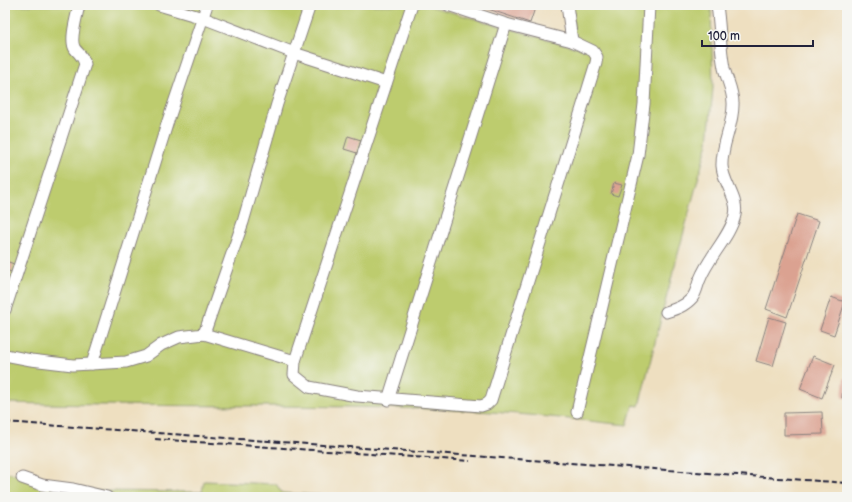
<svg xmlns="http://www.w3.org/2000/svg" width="852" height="502" viewBox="0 0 852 502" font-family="'Balsamiq Sans',sans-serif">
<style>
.green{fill:#bdcc6e;stroke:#707754}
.building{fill:#dba291}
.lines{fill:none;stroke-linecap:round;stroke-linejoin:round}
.minor-casing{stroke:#88807e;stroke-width:13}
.minor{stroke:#fff;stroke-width:11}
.rail{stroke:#22223b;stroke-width:2;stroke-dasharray:6 3;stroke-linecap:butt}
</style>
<rect width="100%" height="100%" fill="#f6f6f2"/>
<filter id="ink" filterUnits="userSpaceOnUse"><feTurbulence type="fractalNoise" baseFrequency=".025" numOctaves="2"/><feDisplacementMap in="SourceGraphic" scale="8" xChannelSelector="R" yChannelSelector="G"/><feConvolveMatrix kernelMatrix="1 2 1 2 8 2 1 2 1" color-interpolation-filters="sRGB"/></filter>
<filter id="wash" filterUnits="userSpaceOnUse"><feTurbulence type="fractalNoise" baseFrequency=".012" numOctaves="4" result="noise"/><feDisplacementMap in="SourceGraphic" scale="16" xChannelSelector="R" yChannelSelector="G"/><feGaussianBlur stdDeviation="0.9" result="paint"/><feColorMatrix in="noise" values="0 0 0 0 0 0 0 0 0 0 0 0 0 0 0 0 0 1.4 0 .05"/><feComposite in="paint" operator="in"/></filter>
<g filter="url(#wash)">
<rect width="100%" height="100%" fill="#eedfc0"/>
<g class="green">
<path d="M5,5h421l149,42 -3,-42h139l2,83 -5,54 -40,149 -29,115 -6,-1 -6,20c-49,-5 -99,-11 -149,-14 -158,-8 -315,-3 -473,-8z"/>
<polygon points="5,472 97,491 202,492 204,481 276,484 282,493 355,497 5,497"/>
</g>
<g id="blocks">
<g class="building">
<polygon points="476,5 536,5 530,23"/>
<polygon points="620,5 636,5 636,6 620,7"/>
<polygon points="348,136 361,140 357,153 344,149"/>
<polygon points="614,183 622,185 618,196 611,194"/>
<polygon points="797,214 819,221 787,317 766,309"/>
<polygon points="6,261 14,264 12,272 5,270"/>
<polygon points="831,297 845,302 834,335 820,330"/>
<polygon points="769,317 786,322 773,366 756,361"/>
<polygon points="813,356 835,365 822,398 800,389"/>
<polygon points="844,378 847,378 847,398 842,398"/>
<polygon points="822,412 823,434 784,435 784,413"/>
</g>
</g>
</g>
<g filter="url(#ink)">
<use href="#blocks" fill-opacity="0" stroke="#88807e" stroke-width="1"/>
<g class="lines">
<defs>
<g id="minor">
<polyline points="159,5 203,18 294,53 386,83"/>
<polyline points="412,5 295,361 294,375 309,387 357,396 481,406 487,404 491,400 596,63 597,57 593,51 572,41 506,24 448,5"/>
<polyline points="567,5 572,41"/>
<path d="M5,310l80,-246c-2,-8 -5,-9 -10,-15 -6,-8 2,-34 4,-44"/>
<path d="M666,312c10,-3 19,-6 26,-14 5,-6 5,-13 8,-19 8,-21 31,-44 35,-64 4,-16 -12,-32 -13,-49 -1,-22 12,-41 11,-63 0,-12 -6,-23 -9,-35 -4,-21 -4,-42 -7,-63"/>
<polyline points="204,334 243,222 277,104 310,5"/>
<polyline points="5,355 31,360 73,365 126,362 146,356 161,345 179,337 204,334 295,361"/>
<polyline points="92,364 168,121 207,5"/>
<polyline points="388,400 506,24"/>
<polyline points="577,412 638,155 644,104 649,5"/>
<polyline points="22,478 42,485 73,489 107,497"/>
</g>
</defs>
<use href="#minor" class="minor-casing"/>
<use href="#minor" class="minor"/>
<g class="rail">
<polyline points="5,422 847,483"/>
<polyline points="155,439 470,461"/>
</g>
</g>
</g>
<rect width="852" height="502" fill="none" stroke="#f6f6f2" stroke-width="20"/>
<path d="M702 40v6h111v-6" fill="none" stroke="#22223b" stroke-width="2"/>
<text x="708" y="40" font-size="12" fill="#22223b" stroke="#f6f6f2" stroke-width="3" paint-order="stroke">100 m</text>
</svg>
